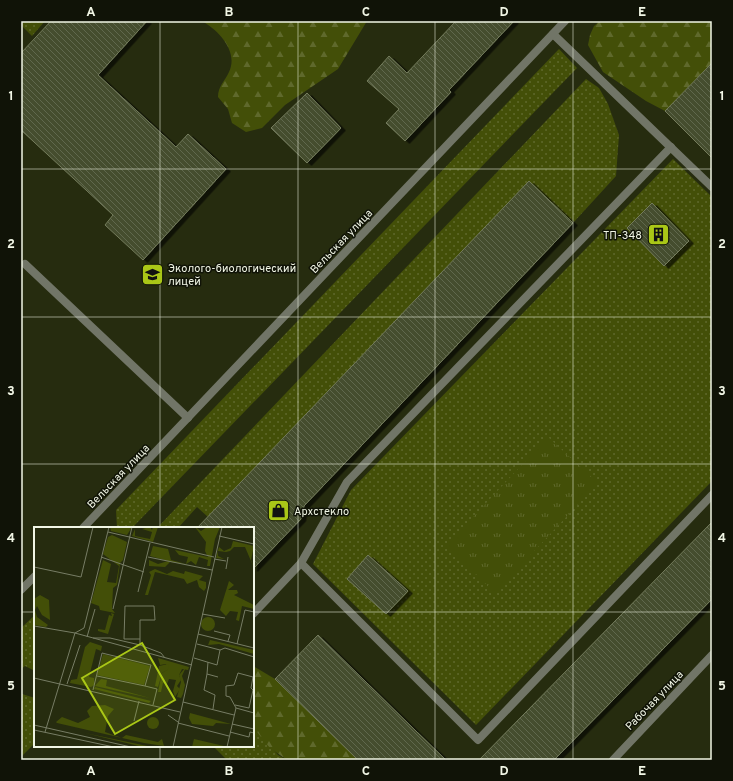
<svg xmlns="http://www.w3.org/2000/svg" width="733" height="781" viewBox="0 0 733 781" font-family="Overpass,sans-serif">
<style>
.grass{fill:url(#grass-dots)}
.forest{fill:url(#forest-firs)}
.park{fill:url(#park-tufts)}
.building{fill:url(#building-back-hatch);stroke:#747c5c;filter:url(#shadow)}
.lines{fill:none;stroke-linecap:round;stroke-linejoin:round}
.service{stroke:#717567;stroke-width:8}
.minor{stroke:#717567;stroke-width:8}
.grid{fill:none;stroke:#f1f6e5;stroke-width:1;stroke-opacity:0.55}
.labels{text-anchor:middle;stroke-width:3;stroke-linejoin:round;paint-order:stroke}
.poi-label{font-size:11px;fill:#f1f6e5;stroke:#101307;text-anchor:start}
.street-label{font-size:11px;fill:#f1f6e5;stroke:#101307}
.inset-road{fill:none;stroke:#777d65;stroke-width:1}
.view{fill:#aac717;fill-opacity:0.15;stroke:#aac717;stroke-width:2}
.inset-edge{fill:none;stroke:#f1f6e5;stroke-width:2}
.neatline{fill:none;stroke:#f1f6e5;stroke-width:1.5}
.grid-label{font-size:13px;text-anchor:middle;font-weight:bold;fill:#f1f6e5}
</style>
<defs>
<pattern id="grass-dots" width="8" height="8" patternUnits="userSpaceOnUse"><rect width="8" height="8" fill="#434f08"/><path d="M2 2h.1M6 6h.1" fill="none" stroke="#5f692c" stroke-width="1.8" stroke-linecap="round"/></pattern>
<pattern id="forest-firs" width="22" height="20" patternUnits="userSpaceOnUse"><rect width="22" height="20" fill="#434f08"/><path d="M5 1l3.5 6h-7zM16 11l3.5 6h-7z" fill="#5f692c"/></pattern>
<pattern id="park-tufts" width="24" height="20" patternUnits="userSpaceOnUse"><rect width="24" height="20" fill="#434f08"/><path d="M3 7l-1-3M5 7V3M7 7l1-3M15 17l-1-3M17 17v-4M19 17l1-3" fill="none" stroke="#5f692c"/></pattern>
<pattern id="building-back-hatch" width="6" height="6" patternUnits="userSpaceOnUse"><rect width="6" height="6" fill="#454d2f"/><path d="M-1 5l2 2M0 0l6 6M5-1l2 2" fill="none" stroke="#60674d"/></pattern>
<filter id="shadow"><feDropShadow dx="4.5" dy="2.5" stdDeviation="0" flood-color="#0009"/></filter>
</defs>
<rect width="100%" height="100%" fill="#262c0f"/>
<g class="grass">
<polygon points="25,21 45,21 32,36 21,25"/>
<polygon points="559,49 577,68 132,528 117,528 116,510"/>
<polygon points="586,79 599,88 608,104 619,135 616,176 573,223 529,181 208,517 197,507 178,528 157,528"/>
<polygon points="673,159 712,197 712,481 476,725 313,564 351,490"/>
<polygon points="35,615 35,671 25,666 21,669 21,628"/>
<polygon points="22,694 35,698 35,743 21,757"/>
<polygon points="253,727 278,755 287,760 227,760 213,746 253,746"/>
</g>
<g class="forest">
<path d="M202,21h165l-29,48 -53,36 -23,23 -16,4 -14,-9 -4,-14 -10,-12c0,-11 7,-16 11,-25 10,-21 -11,-42 -27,-51z"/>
<polygon points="600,21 712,21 712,67 710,65 665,111 646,101 603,72 588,45 590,35 594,26"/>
<polygon points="253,666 275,679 358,760 287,760 270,748 253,727"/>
</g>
<polygon class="park" points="548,437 598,483 495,593 446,546"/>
<g class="building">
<polygon points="51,21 147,21 98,75 176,147 188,134 226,169 143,260 105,225 113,215 21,130 21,53"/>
<polygon points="456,21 514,21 449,90 451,92 405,141 386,123 399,109 367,81 389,56 407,73"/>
<polygon points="712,63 712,158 665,111"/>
<polygon points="307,93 341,128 307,163 271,128"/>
<polygon points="529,181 573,223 304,506 301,519 253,569 253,528 197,528"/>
<polygon points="652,203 689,241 664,266 627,228"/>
<polygon points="712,522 712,599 613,700 554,760 479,760"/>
<polygon points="368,555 408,591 386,614 347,579"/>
<polygon points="318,635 417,732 446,760 358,760 275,679"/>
</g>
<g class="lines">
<g class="service">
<polyline points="553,34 712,187"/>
<polyline points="671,147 347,482 301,563 478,740 712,495"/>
<polyline points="25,264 188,418"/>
<polyline points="253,614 301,563"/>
<polyline points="613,760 712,655"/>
</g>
<g class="minor">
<polyline points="83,528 565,21"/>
<polyline points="21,590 35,576"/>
</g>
</g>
<path class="grid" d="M160,21v507M298,21v739M435,21v739M573,21v739M21,169h691M21,317h691M21,464h691M21,612h14M253,612h459M160,746v14"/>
<defs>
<symbol id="building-square" viewBox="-11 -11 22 22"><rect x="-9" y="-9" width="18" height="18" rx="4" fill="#aac717" stroke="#101307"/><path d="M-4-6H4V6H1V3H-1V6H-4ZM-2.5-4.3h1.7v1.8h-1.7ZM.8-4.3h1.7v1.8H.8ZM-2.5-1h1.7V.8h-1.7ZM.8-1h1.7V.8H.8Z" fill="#111"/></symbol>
<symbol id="school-square" viewBox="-11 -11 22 22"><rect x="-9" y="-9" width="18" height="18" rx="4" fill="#aac717" stroke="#101307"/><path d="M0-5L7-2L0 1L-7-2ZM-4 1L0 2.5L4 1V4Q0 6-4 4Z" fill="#111"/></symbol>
<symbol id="shop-square" viewBox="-11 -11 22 22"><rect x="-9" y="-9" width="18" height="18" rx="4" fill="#aac717" stroke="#101307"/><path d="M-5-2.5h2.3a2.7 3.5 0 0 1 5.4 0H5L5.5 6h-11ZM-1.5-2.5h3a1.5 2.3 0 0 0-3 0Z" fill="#111"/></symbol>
</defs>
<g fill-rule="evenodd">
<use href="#building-square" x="646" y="222" width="25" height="25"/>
<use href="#school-square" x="140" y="262" width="25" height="25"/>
<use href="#shop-square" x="266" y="498" width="25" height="25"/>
</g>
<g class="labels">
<g class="poi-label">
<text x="642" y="239" text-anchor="end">ТП-348</text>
<text x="168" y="272">Эколого-биологический<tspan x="168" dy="13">лицей</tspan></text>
<text x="294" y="515">Архстекло</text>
</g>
<g class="street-label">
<text transform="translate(341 241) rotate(-46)" y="4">Вельская улица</text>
<text transform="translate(118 476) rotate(-46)" y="4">Вельская улица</text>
<text transform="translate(654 700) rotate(-46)" y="4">Рабочая улица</text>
</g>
</g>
<g transform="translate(34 527)">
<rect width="220" height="220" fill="#262c0f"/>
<path d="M77,86l3,1 -6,20 -10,-3v-2l7,1 4,-15 3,1zM176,113l44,10v4l-35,-10 -11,1zM69,127l47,12 -6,19 -47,-10zM124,131l31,9 -1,3 -6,-1 -3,6 2,5 -4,6 3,3 -5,8 -2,-6 3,-11 -7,-1 -2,5 -4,-1 -2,9h-3l4,-19 6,-4 -2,-5 -6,1zM67,152l6,1 -1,6 44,12 -55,-12zM61,160l56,14 -2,2 -55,-14zM51,206l67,14h-9z" fill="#434f08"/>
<path d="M76,0h22l-5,8 -16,-4zM116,0l2,3 1,-3h5l-5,15 -21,-6 3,-7v7l15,3 2,-7 -10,-3zM161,0l6,4 6,-4h13l-5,12 -5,27h-3l1,-6 -9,-3 -3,8 -5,-4 -5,3 -16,-2 -5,5 -16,-1v-6l9,4 10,-3 -18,-5 3,-10 15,3 3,11 15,4 2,-7 -9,-2 -4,-5 33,7 -3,-6 1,-9zM78,8l15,7 -4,18 -3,3 -3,22 -4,3 -1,21 3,4 -15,-3 -1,-4 -8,-3 12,-43 8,4 -4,18 9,1 3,-17 -16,-12 5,-17zM199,14l21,5 -3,14 3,8 -9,-21h-11l-4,4 -4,1 -8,-1v5l6,3 -8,-1 3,-11 5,4 7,-3zM121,42l12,5 6,-3 11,3 1,-3 18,5 -4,4 7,2v6l-2,3 -5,-4 -2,-7 -10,4 -3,-5 -29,-7 -7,23h-3l6,-20 -2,-3zM195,54l5,4 -6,5h9l1,3 -4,2 20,10v4l-12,-3 -3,15 -3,-1 2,-8 -8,-1 -4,5 -6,-6zM6,68l9,5 1,20 -8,-5 -5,-9 -2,4 2,7 11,8 -2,2 -12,-2v-26zM167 97a7 7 0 1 1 14 0a7 7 0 1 1-14 0ZM56,115l12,4 -1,5 -5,-2 -7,28 5,1v7l-3,2 -21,-4 1,-3 6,-1 8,-32zM134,137l1,5 -7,4 -4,14 -3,-1 4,-20zM152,140l-4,9 3,9 -2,9 -2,4 -4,-1 4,-15 -2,-7zM71,178l9,4 -6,7 -3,16 17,6 4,-3 32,7 4,-3 2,7 -20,-3 -87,-20 -1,-1 6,-5 16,6 12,-6 -3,-6 5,-5zM156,186l41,11 -15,-1 -3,3 -21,-2 -3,-6zM160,212l30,7 -32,1z" fill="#434f08"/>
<path d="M113 196a6 6 0 1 1 12 0a6 6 0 1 1-12 0Z" fill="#434f08"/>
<path class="inset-road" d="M74,5l106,25M185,9l35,8M67,30l43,15M114,30l64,13M180,32l12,2M0,40l47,10 12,-50M192,42l2,-12M104,65l12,-49M79,82l19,-82M168,87l23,4M0,99l41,7 117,32M180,104l16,4 -2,6M164,107l56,14M53,110l8,-28M59,111h17l30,7 21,8 4,5M106,112h-16l1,-33h29l1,14h-15v25M203,117l8,-34 9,2M186,123l5,-2 29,9M160,131l23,7 3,-15 -23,-6M173,147l1,-12M0,151l146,34M33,157l13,-39M111,159l12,3 -4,16M59,163l9,-37 49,12 -6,21 -48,-10M149,175l51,13M201,178l14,3 4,-18M202,181l18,5M179,182l2,-14 -11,-5 3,-16 11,3M134,188l10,7M100,194l5,-20M144,196l51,13M198,197l22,5M0,198l97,22M0,203l80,17M11,205l30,-99 9,-5 25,-101M196,205l19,5 1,-5 4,1M139,220l49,-220M193,220l9,-39 -6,-11 -4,-1v-10l8,-1 4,-12 15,4 -2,11 3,3"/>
<path class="view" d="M108,116l33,57 -60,34 -33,-56z"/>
<rect width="220" height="220" class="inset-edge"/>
</g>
<rect width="733" height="781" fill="none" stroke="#101307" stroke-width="44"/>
<rect x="22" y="22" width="689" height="737" class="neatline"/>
<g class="grid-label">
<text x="91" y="16">A</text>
<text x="229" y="16">B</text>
<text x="366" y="16">C</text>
<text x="504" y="16">D</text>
<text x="642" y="16">E</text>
<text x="11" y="100">1</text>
<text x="722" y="100">1</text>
<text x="11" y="248">2</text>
<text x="722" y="248">2</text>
<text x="11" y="395">3</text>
<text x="722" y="395">3</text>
<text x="11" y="542">4</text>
<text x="722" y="542">4</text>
<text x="11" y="690">5</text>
<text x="722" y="690">5</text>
<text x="91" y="775">A</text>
<text x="229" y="775">B</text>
<text x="366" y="775">C</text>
<text x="504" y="775">D</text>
<text x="642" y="775">E</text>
</g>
</svg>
